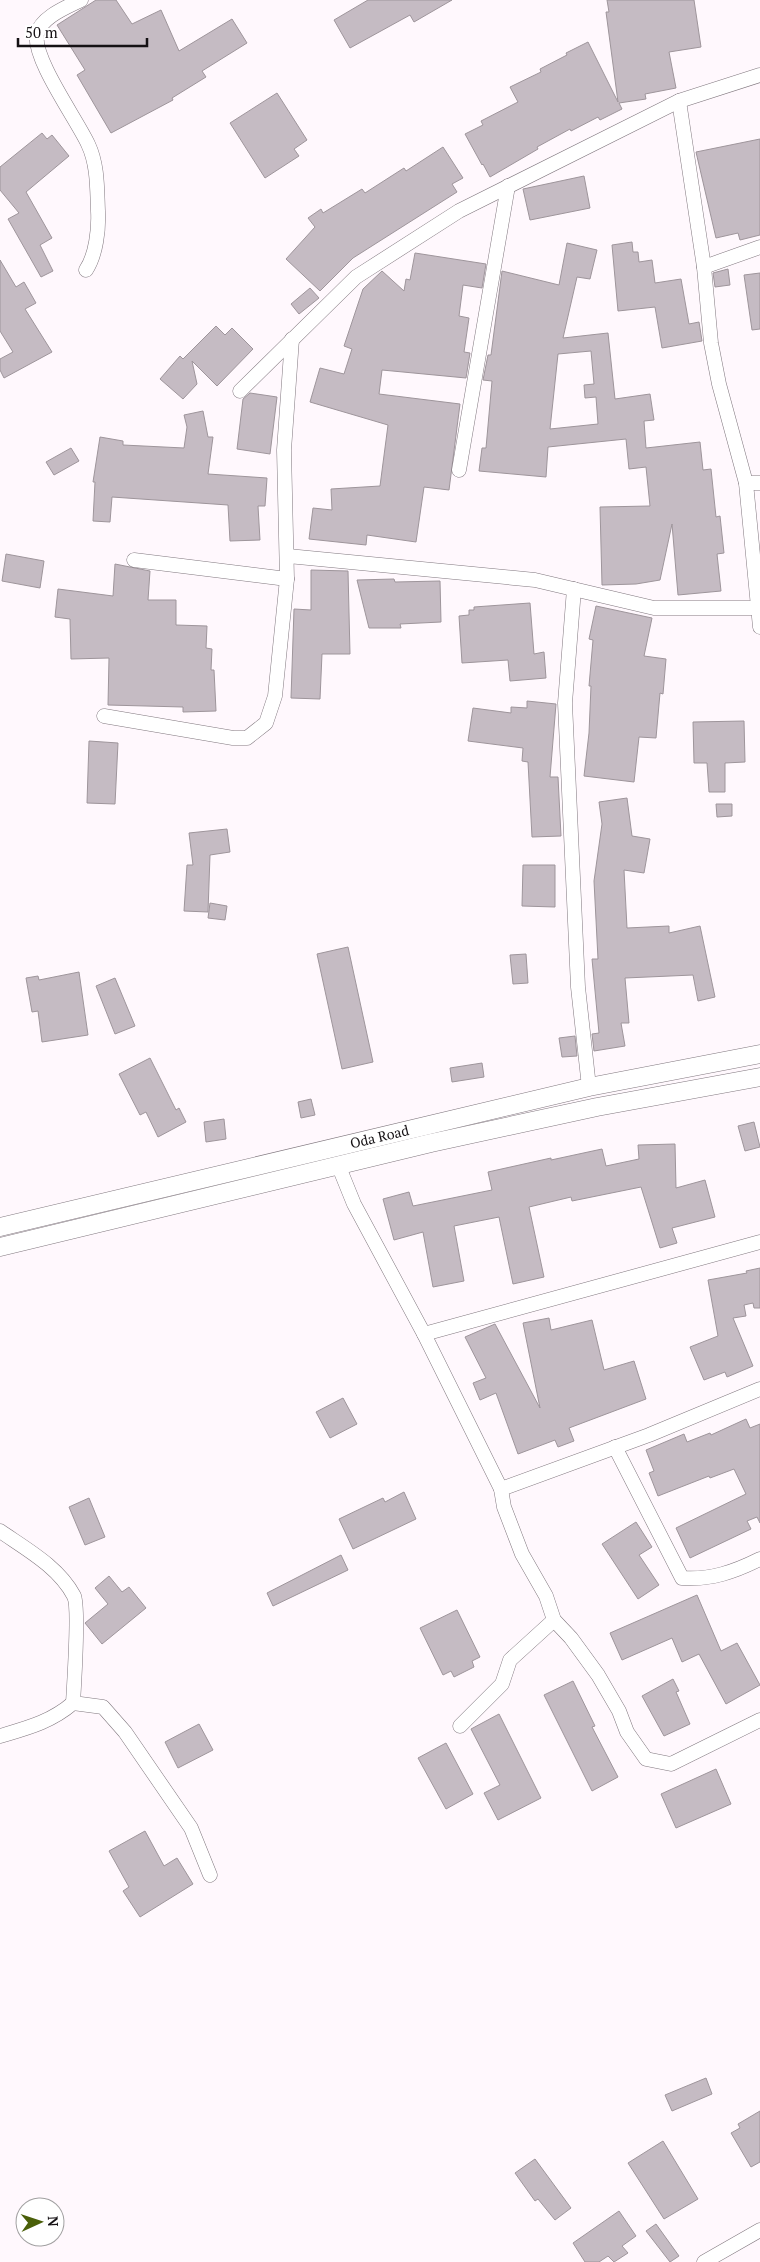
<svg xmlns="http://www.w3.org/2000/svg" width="760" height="2262" viewBox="0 0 760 2262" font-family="'PT Serif',serif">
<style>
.building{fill:#c5bbc3;stroke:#9e959b;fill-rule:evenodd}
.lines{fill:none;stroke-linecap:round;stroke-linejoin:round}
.minor-casing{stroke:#81787f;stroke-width:15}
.tertiary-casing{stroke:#81787f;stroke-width:19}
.minor{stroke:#fff;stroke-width:14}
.tertiary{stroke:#fff;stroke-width:18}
.labels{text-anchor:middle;stroke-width:5;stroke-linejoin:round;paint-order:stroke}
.street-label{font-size:14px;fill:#151114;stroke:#fff}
</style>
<rect width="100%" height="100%" fill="#fff8fd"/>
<g class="building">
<polygon points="96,0 116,0 132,24 161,10 179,51 232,19 247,43 202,71 206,77 172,98 173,100 111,133 77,75 85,70 57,25"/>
<polygon points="368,0 452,0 414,22 410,15 350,48 334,20"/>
<polygon points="607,0 694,0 701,47 669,52 676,88 645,94 646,99 619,103 622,109 600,120 598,117 571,131 570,129 537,147 538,149 490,177 483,164 482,165 465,134 483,125 481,121 518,102 510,87 541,72 540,69 567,55 566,53 588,42 618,102 606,12 609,12"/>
<polygon points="277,93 307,140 294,149 299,156 265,178 230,123"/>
<polygon points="42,133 47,139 52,135 69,156 26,192 52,238 40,245 53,271 41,277 8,219 19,213 0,190 0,167"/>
<polygon points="760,139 760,235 740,240 738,233 716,238 696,152"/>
<polygon points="443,147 463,178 452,184 457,192 353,258 320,291 286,259 315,227 308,218 321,209 323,213 362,189 365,193 404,168 406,171"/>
<polygon points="584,176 590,208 530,220 523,189"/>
<polygon points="632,242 633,252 638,252 639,262 652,260 655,283 681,279 689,324 699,322 702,341 662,348 655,307 618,311 612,245"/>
<path d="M567,243l30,7 -7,29 -13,-2 -14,61 45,-5 7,66 35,-5 4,26 -10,1 2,27 54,-6 3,28 8,-1 5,48 4,-1 4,37 -7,1 4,37 -43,4 -6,-71 -12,56 -24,4 -34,1 -2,-78 50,-1 -4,-39 -17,2 -3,-30 -78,8 -2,30 -67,-6 3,-23h4l6,-67 -9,-1 5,-25h3l11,-84 57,14zM591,351l3,33 -10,1 1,13 11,-1 2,27 -48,5 8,-75z"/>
<polygon points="415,253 486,264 482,288 463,285 459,316 469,318 464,352 470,353 466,378 382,370 379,394 460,404 449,490 424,487 416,542 367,535 366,545 309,539 313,508 332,510 331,489 380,486 388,425 310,402 320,368 344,374 352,349 344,346 363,289 382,271 404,291 406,279 410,280"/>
<polygon points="0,260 16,287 24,282 36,303 25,309 52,352 4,378 0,370 0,359 13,352 0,331"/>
<polygon points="728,269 730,285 715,287 713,273"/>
<polygon points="760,273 760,329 752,330 744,275"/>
<polygon points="310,288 319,298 299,314 291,304"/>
<polygon points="216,326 225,335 232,328 253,349 217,386 192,361 197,384 183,399 160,379 180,356 183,359"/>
<polygon points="250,393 277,397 270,454 237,449 243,399"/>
<polygon points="203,411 208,437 213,437 208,474 267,478 265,506 258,506 260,540 230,541 228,505 112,497 110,522 93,521 95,482 93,482 100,437 123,441 123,445 184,448 187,427 184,415"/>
<polygon points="71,448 79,461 54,475 46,462"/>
<polygon points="6,554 44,561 40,588 2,581"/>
<polygon points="115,564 150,571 148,600 176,600 176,625 207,626 206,648 212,649 211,670 214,670 216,711 183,712 183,707 108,705 109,658 71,659 70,619 55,617 58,589 113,596"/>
<polygon points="311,570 348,571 350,654 322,654 320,699 291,698 294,609 311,610"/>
<polygon points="394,579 395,582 440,581 441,622 400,624 401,628 369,628 357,580"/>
<polygon points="530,603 534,654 544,652 546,678 510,681 508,660 462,663 459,616 469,615 469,610 474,610 474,607"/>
<polygon points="596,606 652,618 644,656 666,659 663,694 660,693 656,738 639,737 634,782 584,776 589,733 591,686 589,686 593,640 589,639"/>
<polygon points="527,701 556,704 550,777 558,777 561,836 532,837 528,762 522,761 523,748 468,741 473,708 511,713 511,707 527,708"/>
<polygon points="744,721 745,762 725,763 725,792 709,792 707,763 694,763 693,722"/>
<polygon points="89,741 118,743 115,804 87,803"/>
<polygon points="627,798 632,836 650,839 644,873 624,870 627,928 669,926 669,933 700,926 715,997 698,1001 693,975 625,978 629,1023 621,1023 625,1046 594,1051 592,1034 599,1033 592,959 598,959 594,881 602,824 599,802"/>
<polygon points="716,804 732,804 732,816 717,817"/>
<polygon points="227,829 230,852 210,855 208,912 184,911 187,865 193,865 189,833"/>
<polygon points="523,865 555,865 555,907 522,906"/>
<polygon points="210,903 227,906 225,920 208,918"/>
<polygon points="348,947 373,1062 342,1069 317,954"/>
<polygon points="526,954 528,983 513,984 510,955"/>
<polygon points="79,972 88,1035 42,1042 38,1011 32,1012 26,978 38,976 39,980"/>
<polygon points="115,978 135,1026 115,1034 96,986"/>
<polygon points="575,1036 577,1056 562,1057 559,1038"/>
<polygon points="150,1058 176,1110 179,1108 186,1122 158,1137 146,1112 140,1115 119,1074"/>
<polygon points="482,1063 484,1077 452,1082 450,1068"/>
<polygon points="311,1099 315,1115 301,1118 298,1102"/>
<polygon points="224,1119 226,1139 206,1142 204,1122"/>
<polygon points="754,1122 760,1147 745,1151 738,1126"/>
<polygon points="675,1144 676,1188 705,1180 715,1217 672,1228 677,1243 660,1248 641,1187 572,1201 571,1197 529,1207 544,1277 513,1284 499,1217 454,1226 464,1281 433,1287 423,1232 394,1240 383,1199 409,1192 413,1206 492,1190 488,1172 551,1158 551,1160 602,1149 606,1166 639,1159 638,1145"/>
<polygon points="760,1268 760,1308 754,1308 753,1303 744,1305 746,1316 733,1318 753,1366 727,1377 725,1372 704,1380 690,1347 718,1336 708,1280 747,1273 746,1271"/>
<polygon points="549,1318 551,1330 592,1320 604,1370 634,1361 646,1399 569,1428 574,1441 558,1447 555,1440 518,1454 496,1393 480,1400 473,1383 486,1378 465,1337 495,1324 540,1408 523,1323"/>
<polygon points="343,1398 357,1424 330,1438 316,1412"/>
<polygon points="746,1419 750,1428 760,1424 760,1523 757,1517 747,1521 751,1529 690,1558 676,1528 746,1494 734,1469 710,1478 709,1476 658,1496 649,1473 654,1471 646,1450 684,1434 687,1442 710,1433 711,1435"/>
<polygon points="404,1492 416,1519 353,1549 339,1519 383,1498 385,1502"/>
<polygon points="89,1498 105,1537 85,1545 69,1507"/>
<polygon points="636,1522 652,1547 639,1555 659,1585 638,1599 602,1544"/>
<polygon points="341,1555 348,1570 273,1606 267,1593"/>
<polygon points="109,1576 122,1592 129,1587 146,1608 102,1644 85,1623 108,1604 95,1588"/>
<polygon points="697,1595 721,1651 737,1643 760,1685 726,1704 699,1654 682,1662 672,1638 622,1660 610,1633"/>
<polygon points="457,1610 480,1657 472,1661 474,1667 454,1677 451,1671 443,1675 420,1628"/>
<polygon points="673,1679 679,1691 676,1692 690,1724 664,1736 642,1696"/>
<polygon points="573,1681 595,1726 592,1727 618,1777 592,1791 544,1695"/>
<polygon points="499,1714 541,1798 498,1820 484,1793 500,1785 471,1729"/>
<polygon points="199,1724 213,1750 178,1768 165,1742"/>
<polygon points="446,1743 473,1794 446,1809 418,1758"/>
<polygon points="716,1769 731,1804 676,1828 661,1794"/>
<polygon points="145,1831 164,1866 177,1858 193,1884 140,1917 123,1891 129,1887 109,1851"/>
<polygon points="706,2078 712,2094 672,2111 665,2095"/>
<polygon points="760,2111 760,2162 751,2167 731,2133 740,2128 738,2124"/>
<polygon points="663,2141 698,2199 664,2219 628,2163"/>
<polygon points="535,2159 571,2208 555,2220 538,2199 535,2201 515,2173"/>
<polygon points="619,2211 636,2236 622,2246 628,2253 614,2262 608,2256 599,2262 585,2262 573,2243"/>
<polygon points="656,2224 679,2256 670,2262 646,2231"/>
</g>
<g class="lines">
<defs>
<g id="minor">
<path d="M81,0c-14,7 -40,17 -44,34 -5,24 40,86 51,110 10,21 9,45 10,67 1,18 -2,44 -12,59"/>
<polyline points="679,101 704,267 711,343 719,384 746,483 760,627"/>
<polyline points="704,267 760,247"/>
<polyline points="240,391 356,277 459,211 679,101 760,75"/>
<polyline points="459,470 508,186"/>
<polyline points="746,483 760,483"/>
<polyline points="288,556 535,580 654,608 757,608"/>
<polyline points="134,560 287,579"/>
<polyline points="574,589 565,703 578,987 589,1087"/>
<polyline points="104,716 233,738 247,738 266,723 275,696 287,579 284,450 292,339"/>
<polyline points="339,1167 354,1204 424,1334 501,1489 649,1435 760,1389"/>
<polyline points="424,1334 760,1242"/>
<path d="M615,1447l67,131c29,2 52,-6 78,-19"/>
<polyline points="501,1489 504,1507 522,1554 546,1596 554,1620 571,1638 598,1675 619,1711 627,1732 646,1759 671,1764 760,1720"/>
<path d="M0,1531c26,18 59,36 74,65 5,10 0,91 -1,107"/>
<polyline points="460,1726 502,1684 510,1660 554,1620"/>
<path d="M0,1736c27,-8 51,-14 73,-33l30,4 22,25 66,96 19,47"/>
<polyline points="704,2262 760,2230"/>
</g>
<g id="tertiary">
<path id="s1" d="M0,1227l589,-140 171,-33"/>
<polyline points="0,1247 431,1143 597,1107 760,1077"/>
</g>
</defs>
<use href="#minor" class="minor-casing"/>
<use href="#tertiary" class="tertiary-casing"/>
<use href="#minor" class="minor"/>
<use href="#tertiary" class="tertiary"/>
</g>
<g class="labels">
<g class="street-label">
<text dy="5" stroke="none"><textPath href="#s1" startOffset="390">Oda Road</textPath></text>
</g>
</g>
<g transform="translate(40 2222) rotate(87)"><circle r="24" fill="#ffffff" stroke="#a1a0a1"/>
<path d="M0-4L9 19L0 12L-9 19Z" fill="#4a5f09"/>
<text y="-8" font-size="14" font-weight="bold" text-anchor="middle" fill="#151114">N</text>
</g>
<path d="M18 38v8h129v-8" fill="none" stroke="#151114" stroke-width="2.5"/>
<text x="25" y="38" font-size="15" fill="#151114" stroke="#ffffff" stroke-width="4" paint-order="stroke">50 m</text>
</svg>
